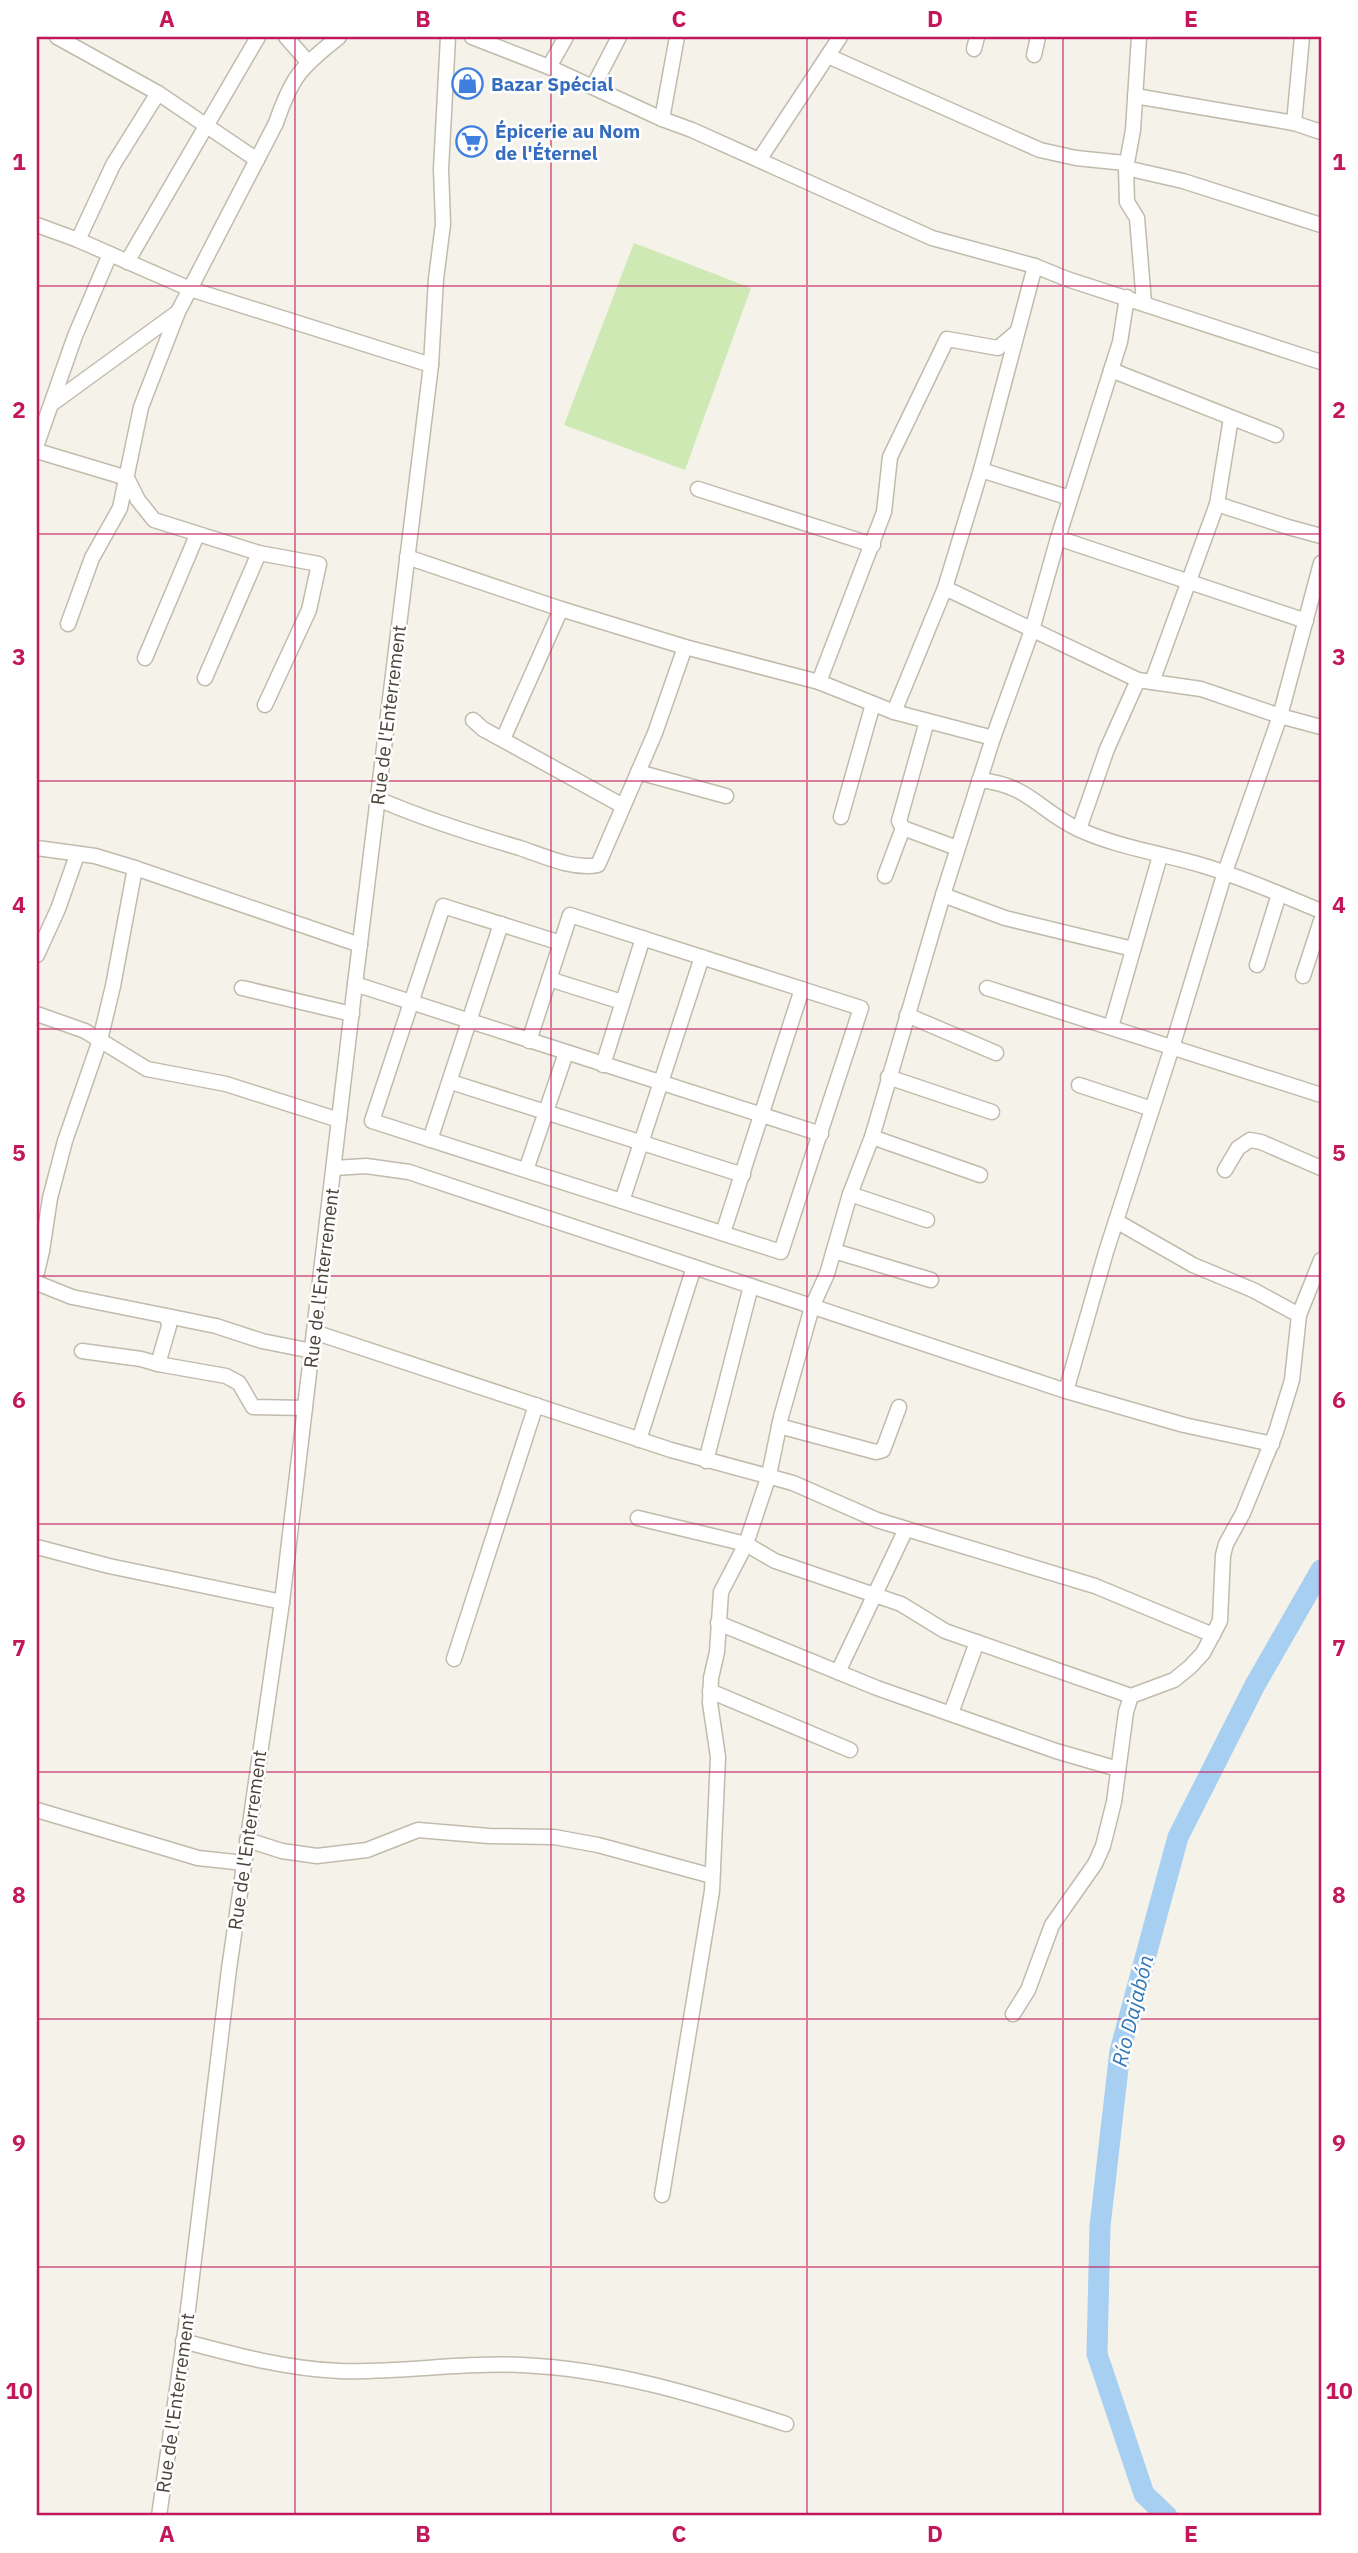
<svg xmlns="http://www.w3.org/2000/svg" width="1358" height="2553" viewBox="0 0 1358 2553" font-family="'IBM Plex Sans',sans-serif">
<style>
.green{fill:#cee9b3}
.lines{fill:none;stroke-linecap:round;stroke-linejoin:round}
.river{stroke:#a7cff1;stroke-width:21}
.minor-casing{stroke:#c1bbac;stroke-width:17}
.minor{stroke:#fff;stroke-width:14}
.grid{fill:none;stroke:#c2185b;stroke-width:2;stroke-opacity:0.55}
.labels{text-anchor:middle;stroke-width:5;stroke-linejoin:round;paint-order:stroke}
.shop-label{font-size:19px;font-weight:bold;fill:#366cbe;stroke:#fff;text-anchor:start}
.street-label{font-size:19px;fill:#494338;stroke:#fff}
.water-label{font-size:21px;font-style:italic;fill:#3076b6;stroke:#fff}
.neatline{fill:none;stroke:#c2185b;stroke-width:2.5}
.grid-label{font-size:23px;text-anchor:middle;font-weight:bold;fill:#c2185b}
</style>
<rect width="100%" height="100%" fill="#f5f2ea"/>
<polygon class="green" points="634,243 751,288 685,470 564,425"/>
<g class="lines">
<polyline class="river" points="1167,2516 1144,2494 1097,2354 1100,2226 1120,2051 1178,1837 1255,1685 1321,1570"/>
<defs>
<g id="minor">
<polyline points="57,37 158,93 257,160"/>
<polyline points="286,37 308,62"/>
<polyline points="472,37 549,67 662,119 692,130 932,238 1035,266 1067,279 1321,362"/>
<polyline points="1139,37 1133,130 1126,168 1127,202 1137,218 1144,303"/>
<polyline points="974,49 977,37"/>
<polyline points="1034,55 1038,37"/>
<polyline points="828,56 1040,150 1076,158 1125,163"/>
<polyline points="549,67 566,37"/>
<polyline points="593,87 619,37"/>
<polyline points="1135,96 1294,123 1321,132"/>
<polyline points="662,119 677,37"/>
<polyline points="1294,123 1302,37"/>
<polyline points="759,160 840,37"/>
<polyline points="1126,168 1183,181 1321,225"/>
<polyline points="37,225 78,240 190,289 431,365"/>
<polyline points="78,240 113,165 158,93"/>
<polyline points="127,262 258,37"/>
<polyline points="1035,266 981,470 1070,498"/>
<polyline points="1111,370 1276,435"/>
<polyline points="53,403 178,312"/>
<polyline points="37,444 75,336 110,254"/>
<polyline points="37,451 127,478 138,500 154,520 259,553 319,564 309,610 265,705"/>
<polyline points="698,489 873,545"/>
<polyline points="1217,504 1288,527 1321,536"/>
<polyline points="1058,538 1306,621"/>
<polyline points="407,557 561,609 685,647 819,682 894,712 993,738"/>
<polyline points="945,588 1138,680 1201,689 1280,716 1321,727"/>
<path d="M68,624l24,-66 28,-50 21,-101 37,-95 98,-189c16,-47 25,-56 63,-86"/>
<polyline points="145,658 197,535"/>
<polyline points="205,678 259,553"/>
<polyline points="819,682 884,512 890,457 947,339 998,348 1017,332"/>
<polyline points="1152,682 1217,504 1231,418"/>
<polyline points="894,712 945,588 981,470"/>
<polyline points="473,720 483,729 623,806"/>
<polyline points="927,721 899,821 903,828 957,848"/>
<polyline points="503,739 561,609"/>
<polyline points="638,772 726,796"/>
<path d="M979,780c50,5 58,29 99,49 39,18 82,24 123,36 41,12 81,30 120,46"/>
<path d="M378,799c46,20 94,35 142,49 24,8 53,22 78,17l57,-132 30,-86"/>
<polyline points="841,817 873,704"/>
<polyline points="1079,829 1107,749 1138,680"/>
<polyline points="37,848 95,856 135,868 360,945"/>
<polyline points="885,876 903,828"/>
<polyline points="943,895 1005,918 1133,949"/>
<polyline points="37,955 58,909 77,855"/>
<polyline points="1257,965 1279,894"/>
<polyline points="1303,976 1321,921"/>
<polyline points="549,979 622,1002"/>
<polyline points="355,984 821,1134"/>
<polyline points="242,988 352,1014"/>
<polyline points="987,988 1321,1095"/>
<polyline points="37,1014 85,1031 147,1069 226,1084 339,1120"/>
<polyline points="907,1015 996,1053"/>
<polyline points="1111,1027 1160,856"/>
<polyline points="529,1041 570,915 861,1008 781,1252 372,1121 443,906 561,943"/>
<polyline points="603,1065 643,938"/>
<polyline points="888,1077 992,1112"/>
<polyline points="451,1082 743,1175"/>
<polyline points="1079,1085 1152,1109"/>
<polyline points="872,1137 980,1175"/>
<polyline points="430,1140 501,924"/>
<polyline points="334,1168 366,1166 409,1172 1066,1391 1184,1425 1272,1444"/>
<polyline points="526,1170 566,1053"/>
<polyline points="1225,1170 1238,1148 1250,1140 1261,1142 1321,1168"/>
<polyline points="850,1194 927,1220"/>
<polyline points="622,1201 702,957"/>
<polyline points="1116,1221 1193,1265 1253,1290 1299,1315"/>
<polyline points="723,1233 802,989"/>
<polyline points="834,1251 931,1280"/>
<polyline points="37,1272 42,1251 50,1198 65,1141 100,1040 113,986 135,868"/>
<polyline points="37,1283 72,1297 167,1316 169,1326 158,1364"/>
<polyline points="167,1316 216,1326 262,1341 312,1351"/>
<polyline points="314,1332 671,1450 793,1483 877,1520 1095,1586 1213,1635"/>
<polyline points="82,1351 141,1359 158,1364 226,1376 239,1383 253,1407 305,1408"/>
<polyline points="1066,1391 1106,1252 1174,1041 1225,872 1280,716 1321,563"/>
<polyline points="779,1426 876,1452 883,1450 899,1407"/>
<polyline points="639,1440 694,1267"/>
<polyline points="706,1461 751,1286"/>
<polyline points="638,1518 746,1544 775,1561 901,1604 945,1631 1131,1696"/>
<polyline points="37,1547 109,1566 282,1602"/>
<polyline points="718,1623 877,1688 1056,1751 1118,1769"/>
<polyline points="454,1659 536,1405"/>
<polyline points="838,1672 906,1529"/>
<polyline points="710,1691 850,1750"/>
<polyline points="951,1713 977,1642"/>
<polyline points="37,1810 198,1858 244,1863"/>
<polyline points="247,1840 282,1851 317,1856 367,1850 418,1830 489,1836 554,1837 598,1845 712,1876"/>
<polyline points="1013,2014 1028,1990 1052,1925 1095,1864 1103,1846 1114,1802 1126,1712 1131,1696 1174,1680 1190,1667 1203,1653 1220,1621 1223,1555 1226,1544 1243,1513 1276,1432 1292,1380 1299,1315 1321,1260"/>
<polyline points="662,2195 712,1891 718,1757 710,1703 711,1678 717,1652 721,1592 746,1544 769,1475 781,1417 812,1307 827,1274 850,1194 872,1137 943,895 993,738 1032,630 1058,538 1120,342 1127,297"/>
<path d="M183,2341c52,14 104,28 157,30 61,2 121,-9 182,-6 91,4 178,31 264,59"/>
<polyline points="159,2516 186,2326 229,1969 282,1602 355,984 431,365 436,279 443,224 441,169 448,37"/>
</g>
</defs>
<use href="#minor" class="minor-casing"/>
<use href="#minor" class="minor"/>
</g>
<path class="grid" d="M295,37v2479M551,37v2479M807,37v2479M1063,37v2479M37,286h1284M37,534h1284M37,781h1284M37,1029h1284M37,1276h1284M37,1524h1284M37,1772h1284M37,2019h1284M37,2267h1284"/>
<defs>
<symbol id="shop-ring" viewBox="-11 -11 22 22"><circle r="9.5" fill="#fff" stroke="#3f7fe0" stroke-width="1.5"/><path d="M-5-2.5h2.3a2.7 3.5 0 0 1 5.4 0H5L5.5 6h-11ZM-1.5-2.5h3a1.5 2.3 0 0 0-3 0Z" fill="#3f7fe0"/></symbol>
<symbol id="supermarket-ring" viewBox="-11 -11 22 22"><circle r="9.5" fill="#fff" stroke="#3f7fe0" stroke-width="1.5"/><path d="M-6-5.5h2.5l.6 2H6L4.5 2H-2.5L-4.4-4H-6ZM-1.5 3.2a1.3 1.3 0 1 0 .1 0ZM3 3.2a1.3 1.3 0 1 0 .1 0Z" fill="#3f7fe0"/></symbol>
</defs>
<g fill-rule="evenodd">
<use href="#shop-ring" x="450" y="66" width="35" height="35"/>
<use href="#supermarket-ring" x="454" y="124" width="35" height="35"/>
</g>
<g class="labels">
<g class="shop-label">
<text x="491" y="91">Bazar Spécial</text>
<text x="495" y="138">Épicerie au Nom<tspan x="495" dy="22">de l'Éternel</tspan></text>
</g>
<g class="street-label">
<text transform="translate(388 715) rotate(-83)" y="7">Rue de l'Enterrement</text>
<text transform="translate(321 1278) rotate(-83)" y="7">Rue de l'Enterrement</text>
<text transform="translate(247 1840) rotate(-82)" y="7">Rue de l'Enterrement</text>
<text transform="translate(175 2403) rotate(-82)" y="7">Rue de l'Enterrement</text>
</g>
<g class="water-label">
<text transform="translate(1133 2011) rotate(-76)" y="7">Río Dajabón</text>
</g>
</g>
<rect width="1358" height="2553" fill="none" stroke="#ffffff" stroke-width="77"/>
<rect x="38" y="38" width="1282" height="2476" class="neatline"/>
<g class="grid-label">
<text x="167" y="27">A</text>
<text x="423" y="27">B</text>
<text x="679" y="27">C</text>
<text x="935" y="27">D</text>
<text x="1191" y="27">E</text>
<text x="19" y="170">1</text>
<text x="1339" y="170">1</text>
<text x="19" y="418">2</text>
<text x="1339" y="418">2</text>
<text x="19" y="665">3</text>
<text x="1339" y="665">3</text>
<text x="19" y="913">4</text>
<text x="1339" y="913">4</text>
<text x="19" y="1161">5</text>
<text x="1339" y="1161">5</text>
<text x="19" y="1408">6</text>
<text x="1339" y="1408">6</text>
<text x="19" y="1656">7</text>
<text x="1339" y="1656">7</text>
<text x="19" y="1903">8</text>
<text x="1339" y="1903">8</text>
<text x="19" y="2151">9</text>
<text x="1339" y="2151">9</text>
<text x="19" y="2399">10</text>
<text x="1339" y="2399">10</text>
<text x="167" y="2542">A</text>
<text x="423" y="2542">B</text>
<text x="679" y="2542">C</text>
<text x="935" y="2542">D</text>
<text x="1191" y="2542">E</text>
</g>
</svg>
